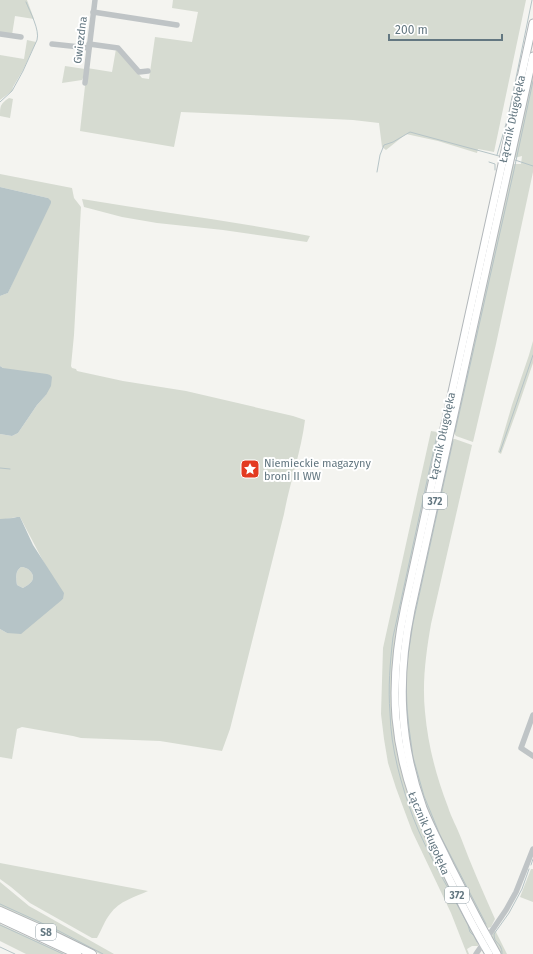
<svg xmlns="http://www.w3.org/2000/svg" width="533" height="954" viewBox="0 0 533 954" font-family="'Fira Sans',sans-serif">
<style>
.green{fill:#d6dbd1}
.water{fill:#b6c4c7;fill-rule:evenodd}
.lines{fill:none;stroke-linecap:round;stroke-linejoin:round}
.stream{stroke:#b6c4c7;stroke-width:1}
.major-casing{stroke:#b2b7ba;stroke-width:9}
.highway-casing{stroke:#b2b6b8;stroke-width:10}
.minor{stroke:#bfc4c6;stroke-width:5.5}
.major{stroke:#fff;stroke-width:7}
.highway{stroke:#fff;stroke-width:8}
.labels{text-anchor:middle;stroke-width:4;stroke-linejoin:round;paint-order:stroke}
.shield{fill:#fff;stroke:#92a0a7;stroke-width:1}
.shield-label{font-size:10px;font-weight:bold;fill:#637781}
.street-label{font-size:11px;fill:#637781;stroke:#fff}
.poi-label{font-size:11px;fill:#637781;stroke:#fff;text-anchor:start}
</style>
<rect width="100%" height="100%" fill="#f4f4f0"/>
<g class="green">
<polygon points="0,0 27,0 34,19 15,16 12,35 0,33"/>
<polygon points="173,0 526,0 494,152 478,149 477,153 438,141 406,134 386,150 382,147 379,123 353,120 250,115 181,112 174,147 80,131 87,68 112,72 116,49 118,49 142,78 149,79 155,37 192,42 198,12 172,8"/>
<polygon points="27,40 36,42 23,70 13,87 12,91 0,100 0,55 24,59"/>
<polygon points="65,66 85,69 84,76 82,80 62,83"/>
<polygon points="533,72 533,172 496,344 473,442 456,436 453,432 512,164 521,164 522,156 514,158"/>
<path d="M9,98l4,1 -3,19 -10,-2c0,-10 0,-12 9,-18z"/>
<path d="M0,174l72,14 2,10 7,9 -7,128 -3,31 1,2 4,1 1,2 46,10 63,10 107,25 12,4c-4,32 -15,62 -21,94l-54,215 -8,22 -62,-10 -79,-3 -8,-2 -51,-9 -5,2 -5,30 -12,-2v-128l7,4 56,-34 -43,-82c-6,0 -13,3 -20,2v-85l12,2 6,-3 19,-28 9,-10 -46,-29v-70l8,-3 40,-95 -48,-11z"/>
<path d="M82,199c76,13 152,22 228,37l-3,6 -84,-12 -66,-7 -35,-6 -38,-10z"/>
<polygon points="533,341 533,363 517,410 501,454 498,452 500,446 512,405 529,355"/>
<polygon points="431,431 437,432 439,434 396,633 391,679 391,699 393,721 397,747 401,771 409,798 429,846 478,943 478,946 472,946 467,949 469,954 467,954 451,913 412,831 396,788 388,763 384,739 381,714 383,648"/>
<path d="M453,439h2l17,6 -41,179c-5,29 -9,58 -6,88 3,33 11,64 23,95 3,10 9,20 13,31 10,27 22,54 34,81l-4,8 -3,1 -3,-2 -39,-75 -21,-48 -12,-41 -6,-38 -2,-42 3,-36 43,-206z"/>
<path d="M21,567c7,0 15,7 11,14 -2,3 -6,5 -9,7l-6,-3c-1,-7 -2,-14 4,-18z"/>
<path d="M0,863l148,28c-13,6 -29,10 -38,23 -5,6 -8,15 -12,22l-1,2h-5l-62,-35 -19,-16 -11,-8z"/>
<polygon points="531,869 533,869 533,902 520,897"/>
<polygon points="0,882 29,906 114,954 100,954 50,929 0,906"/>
<polygon points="0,924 65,954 26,954 0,941"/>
<polygon points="495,930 507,954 500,954 498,948 492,938 492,935"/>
</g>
<g class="water">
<polygon points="0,187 48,198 51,201 51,203 8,293 0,296"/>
<polygon points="0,366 3,368 47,374 50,375 52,377 51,386 46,395 37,405 18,433 12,436 0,434"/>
<path d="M17,517h3l13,28 31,48 -1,6 -42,35 -14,-1 -7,-4v-110l13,-1zM21,567c7,0 15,7 11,14 -2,3 -6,5 -9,7l-6,-3c-1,-7 -2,-14 4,-18z"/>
</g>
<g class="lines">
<g class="stream">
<path d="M0,102l12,-11 11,-20 14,-31c3,-10 -7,-28 -11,-38"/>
<polyline points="497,155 508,117 532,0"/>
<polyline points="515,160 533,166"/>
<polyline points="489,162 495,164 495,170"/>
<polyline points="377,172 380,155 384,145 393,142 410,132 499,156"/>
<polyline points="455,432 514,170 533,81"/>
<path d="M437,435l-44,202c-3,26 -5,51 -3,76 1,36 11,71 23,104 14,37 37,73 55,108l2,7 4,4 3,6"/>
<polyline points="453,441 413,623 407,662 406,678 407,708 409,728 413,757 424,796 440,835 486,924"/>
<polyline points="500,452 533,355"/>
<polyline points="0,468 10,469"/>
<polyline points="531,865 533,859"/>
<polyline points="0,904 59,931 103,954"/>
<polyline points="0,925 63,954"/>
<polyline points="0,947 15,954"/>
<path d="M502,954c0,-2 0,-4 -1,-6 -2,-6 -7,-5 -7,-14l15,-21 13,-24 7,-20"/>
</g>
<defs>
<g id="major">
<path d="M489,954c-16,-27 -30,-55 -44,-84 -25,-50 -44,-95 -49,-152 -3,-38 1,-75 9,-112l128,-583"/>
<path d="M497,954c-5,-9 -10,-18 -15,-27 -11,-20 -21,-41 -32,-62 -9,-19 -19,-37 -27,-57 -24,-66 -26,-130 -12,-198l122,-554"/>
</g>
<g id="highway">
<polyline points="0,911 47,932 92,954"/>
<polyline points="0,918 77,954"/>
</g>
</defs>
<use href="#major" class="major-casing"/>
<use href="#highway" class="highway-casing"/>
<g class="minor">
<polyline points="93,12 177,25"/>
<polyline points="0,34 21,37"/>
<polyline points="52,44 89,48"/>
<polyline points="89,44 118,48 139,72 148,71"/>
<polyline points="85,83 95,0"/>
<polyline points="533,715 521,748 533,756"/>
<polyline points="476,954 506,910 516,892 533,849"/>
</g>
<use href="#major" class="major"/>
<use href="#highway" class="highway"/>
</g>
<defs>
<symbol id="sight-square" viewBox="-11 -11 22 22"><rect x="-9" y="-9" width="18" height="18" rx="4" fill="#e33a21" stroke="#fff"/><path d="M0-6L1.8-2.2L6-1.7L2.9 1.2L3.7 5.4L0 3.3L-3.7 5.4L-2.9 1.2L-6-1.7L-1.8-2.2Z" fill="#fff"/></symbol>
</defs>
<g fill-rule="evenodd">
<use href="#sight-square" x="239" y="458" width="22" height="22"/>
</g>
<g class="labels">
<g class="shield">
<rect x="423" y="493" width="24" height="16" rx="3"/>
<rect x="445" y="887" width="24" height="16" rx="3"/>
<rect x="36" y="924" width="20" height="16" rx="3"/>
</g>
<g class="shield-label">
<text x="435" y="505">372</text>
<text x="457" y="899">372</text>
<text x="46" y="936">S8</text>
</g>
<g class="street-label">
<text transform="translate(80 40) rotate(-83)" y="4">Gwiezdna</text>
<text transform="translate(512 119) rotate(-78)" y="4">Łącznik Długołęka</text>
<text transform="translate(442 436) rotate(-78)" y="4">Łącznik Długołęka</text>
<text transform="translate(429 833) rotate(67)" y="4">Łącznik Długołęka</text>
</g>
<g class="poi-label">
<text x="264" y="467">Niemieckie magazyny<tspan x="264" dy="13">broni II WW</tspan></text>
</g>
</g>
<path d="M389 34v6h113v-6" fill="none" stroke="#637781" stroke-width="2"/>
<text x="395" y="34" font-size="12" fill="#637781" stroke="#ffffff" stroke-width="3" paint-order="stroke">200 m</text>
</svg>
